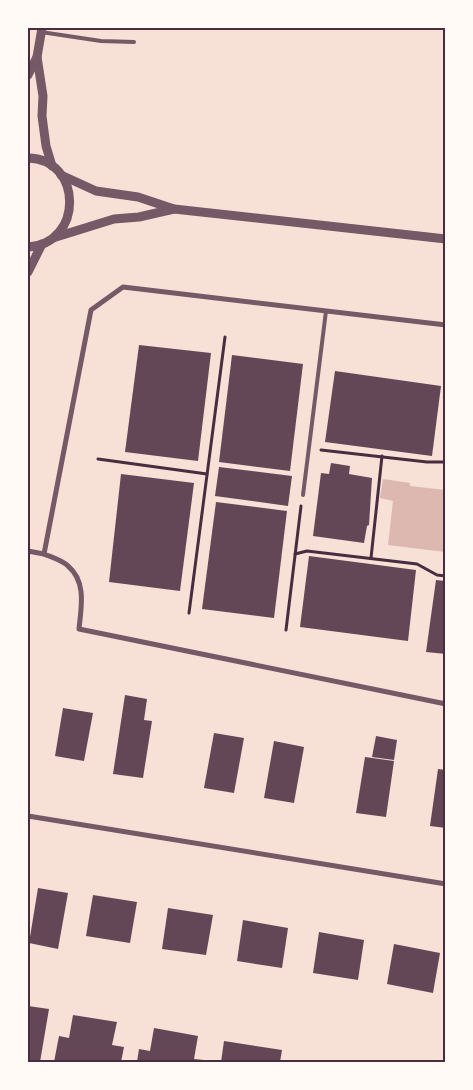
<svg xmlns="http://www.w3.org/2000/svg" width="473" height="1090" viewBox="0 0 473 1090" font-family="Barlow,sans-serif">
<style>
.water{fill:#dcb8b0}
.building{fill:#644757}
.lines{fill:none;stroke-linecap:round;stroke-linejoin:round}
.path{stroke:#4a2c40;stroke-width:3}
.service{stroke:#755966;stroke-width:4}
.minor{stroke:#755966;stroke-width:5}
.tertiary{stroke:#755966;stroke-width:9}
.neatline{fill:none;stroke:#4a2c40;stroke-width:2}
</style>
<rect width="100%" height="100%" fill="#f7e1d7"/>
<polygon class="water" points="383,479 410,483 410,486 445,490 445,552 388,545 393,501 380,498"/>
<g class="building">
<polygon points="139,345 211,353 198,461 125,452"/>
<polygon points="232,355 303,364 290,471 219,462"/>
<polygon points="335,371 441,386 432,456 325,442"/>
<polygon points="331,463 350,466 349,474 372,478 369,525 367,526 364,543 313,536 321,473 329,474"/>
<polygon points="219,467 292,476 288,506 215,496"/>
<polygon points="121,474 194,483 180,591 109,582"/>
<polygon points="216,502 287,511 274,618 202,609"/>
<polygon points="309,556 416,570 408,641 300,627"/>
<polygon points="436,580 446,581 446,654 426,652"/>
<polygon points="125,695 147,699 144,720 152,721 143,778 113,774"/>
<polygon points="63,708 93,713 84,761 55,756"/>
<polygon points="214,733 244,738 234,793 204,788"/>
<polygon points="376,736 397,740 394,760 372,757"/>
<polygon points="274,741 304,747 294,803 264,798"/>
<polygon points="365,757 394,761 386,817 356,813"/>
<polygon points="438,769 446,770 446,828 430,826"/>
<polygon points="38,888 68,893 58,949 29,943"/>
<polygon points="93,895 137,902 130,943 86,936"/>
<polygon points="168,908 213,915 206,955 162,949"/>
<polygon points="243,920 288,928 282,968 237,961"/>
<polygon points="319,932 364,940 358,980 313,973"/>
<polygon points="394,944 440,953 433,993 387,984"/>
<polygon points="28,1006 49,1009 40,1062 28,1062"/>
<polygon points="73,1015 117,1022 112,1045 124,1047 121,1062 54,1062 59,1036 69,1038"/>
<polygon points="154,1028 198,1036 194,1059 204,1060 204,1062 137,1062 139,1049 150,1051"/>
<polygon points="224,1041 282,1050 280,1062 221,1062"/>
</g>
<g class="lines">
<g class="path">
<polyline points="321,450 427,462 446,462"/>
<polyline points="98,459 207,474"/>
<polyline points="295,554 307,551 417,564 437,575 446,576"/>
<polyline points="371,558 382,456"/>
<polyline points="189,613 225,337"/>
<polyline points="286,630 301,506"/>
</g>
<g class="service">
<polyline points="41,32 101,41 134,42"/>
<polyline points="303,495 326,311"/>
</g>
<g class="minor">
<path d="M446,325l-323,-38 -32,23 -47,244c7,3 18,6 24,12 19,16 13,42 11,63l367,75"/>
<polyline points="28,551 44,554"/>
<polyline points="28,816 446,884"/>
</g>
<g class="tertiary">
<polyline points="42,28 37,57 43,96 42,116 46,146 52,166"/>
<polyline points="28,75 37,57"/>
<path d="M28,158c55,1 56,86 0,89"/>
<polyline points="61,175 96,191 138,197 174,209 446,239"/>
<polyline points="56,237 114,219 139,217 174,209"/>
<polyline points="28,272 42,244"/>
</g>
</g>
<rect width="473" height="1090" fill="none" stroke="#fffaf5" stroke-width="58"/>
<rect x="29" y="29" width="415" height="1032" class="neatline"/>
</svg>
